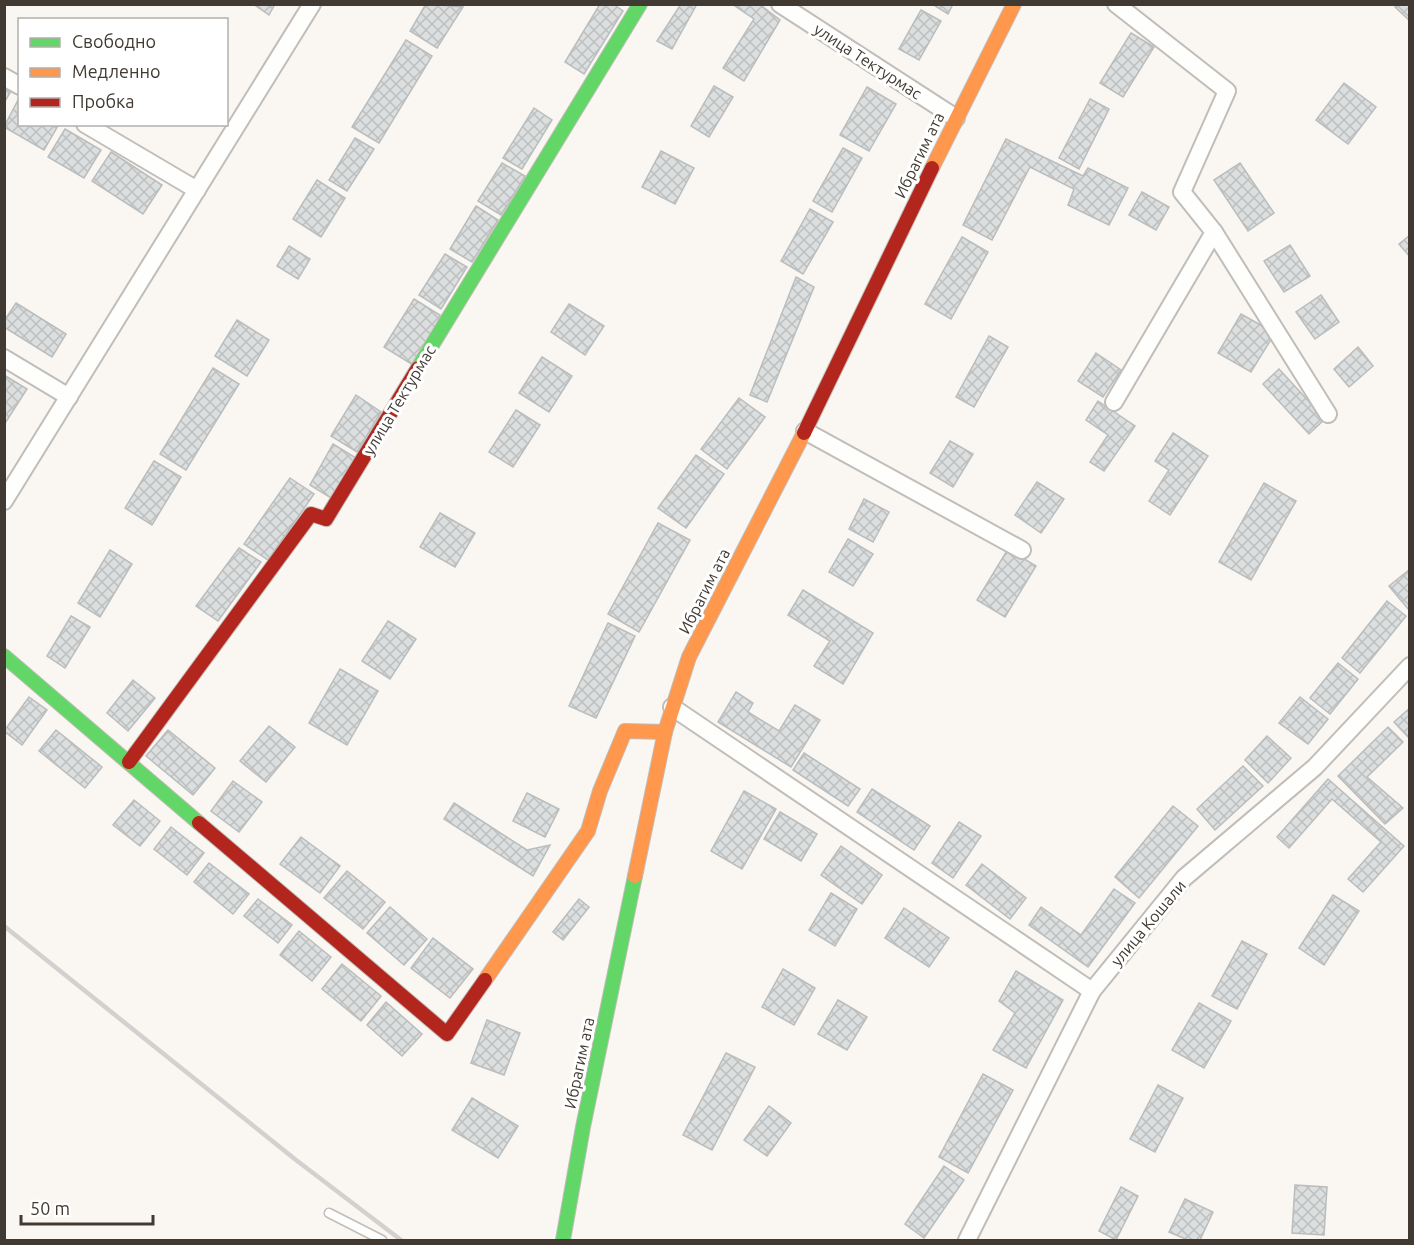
<svg xmlns="http://www.w3.org/2000/svg" width="1414" height="1245" viewBox="0 0 1414 1245" font-family="Ubuntu,sans-serif">
<style>
.building{fill:url(#building-cross-hatch);stroke:#babdbd;stroke-width:1.5}
.lines{fill:none;stroke-linecap:round;stroke-linejoin:round}
.lane-casing{stroke:#c1bdb8;stroke-width:11}
.street-casing{stroke:#c1bdb8;stroke-width:20}
.fast-casing{stroke:#c1bdb8;stroke-width:16}
.slow-casing{stroke:#c1bdb8;stroke-width:16}
.jam-casing{stroke:#c1bdb8;stroke-width:16}
.lane{stroke:#fefefd;stroke-width:8}
.street{stroke:#fefefd;stroke-width:16}
.fast{stroke:#63d668;stroke-width:14}
.slow{stroke:#ff974d;stroke-width:14}
.jam{stroke:#b3261e;stroke-width:14}
.rail{stroke:#d3d1d0;stroke-width:4.5}
.labels{text-anchor:middle;stroke-width:6;stroke-linejoin:round;paint-order:stroke}
.street-label{font-size:16px;fill:#403a32;stroke:#fff}
</style>
<defs>
<pattern id="building-cross-hatch" width="8" height="8" patternUnits="userSpaceOnUse" patternTransform="scale(1.5)"><rect width="8" height="8" fill="#dcdfdf"/><path d="M0 0l8 8M0 8l8-8" fill="none" stroke="#bec0c0"/></pattern>
</defs>
<rect width="100%" height="100%" fill="#faf6f2"/>
<g class="building">
<polygon points="253,4 275,4 269,15"/>
<polygon points="426,4 463,7 437,48 410,31"/>
<polygon points="600,4 613,4 623,11 584,74 565,62"/>
<polygon points="681,4 697,4 672,49 657,41"/>
<polygon points="732,4 759,4 780,20 744,81 723,68 754,19"/>
<polygon points="932,4 953,4 948,14"/>
<polygon points="1398,4 1410,4 1410,21 1395,7"/>
<polygon points="921,10 941,21 919,60 899,49"/>
<polygon points="1131,33 1154,47 1123,97 1100,83"/>
<polygon points="406,40 432,56 379,143 352,127"/>
<polygon points="1344,83 1376,107 1348,144 1316,120"/>
<polygon points="714,86 733,97 709,137 691,126"/>
<polygon points="4,87 11,91 4,103"/>
<polygon points="867,87 896,104 869,151 840,135"/>
<polygon points="19,98 20,124 59,124 44,150 4,127"/>
<polygon points="1090,99 1109,109 1079,169 1059,158"/>
<polygon points="534,108 552,120 522,169 503,158"/>
<polygon points="65,129 101,150 84,178 48,157"/>
<polygon points="355,138 374,149 347,191 329,180"/>
<polygon points="1006,139 1083,176 1088,168 1128,188 1109,225 1068,205 1074,189 1030,167 992,240 963,225"/>
<polygon points="843,148 862,158 832,212 813,201"/>
<polygon points="661,151 694,168 675,204 642,187"/>
<polygon points="111,152 162,185 143,214 92,181"/>
<polygon points="502,163 525,176 501,215 478,201"/>
<polygon points="1240,163 1274,213 1248,231 1214,180"/>
<polygon points="317,180 345,198 321,237 293,219"/>
<polygon points="1142,192 1169,207 1156,230 1129,215"/>
<polygon points="476,206 498,220 472,262 450,249"/>
<polygon points="810,209 833,222 803,274 781,261"/>
<polygon points="1410,235 1410,257 1399,244"/>
<polygon points="962,237 988,252 951,319 925,304"/>
<polygon points="1290,245 1310,276 1284,292 1264,261"/>
<polygon points="289,246 310,259 298,279 277,266"/>
<polygon points="445,254 467,267 441,309 419,295"/>
<polygon points="796,277 814,287 767,402 750,395"/>
<polygon points="1321,295 1339,322 1315,339 1296,312"/>
<polygon points="414,299 443,317 413,365 384,347"/>
<polygon points="16,303 66,334 52,357 4,327 4,321"/>
<polygon points="569,304 604,326 585,355 551,332"/>
<polygon points="1241,314 1275,333 1251,372 1218,353"/>
<polygon points="237,320 269,340 247,376 215,356"/>
<polygon points="989,336 1008,347 974,407 956,397"/>
<polygon points="1358,347 1373,366 1349,387 1334,369"/>
<polygon points="1096,353 1121,370 1103,397 1078,381"/>
<polygon points="542,357 572,376 549,412 519,393"/>
<polygon points="213,368 239,384 186,470 160,454"/>
<polygon points="1279,369 1325,419 1309,434 1263,384"/>
<polygon points="4,375 27,389 4,425"/>
<polygon points="356,395 381,412 357,452 331,436"/>
<polygon points="739,398 765,417 727,469 701,449"/>
<polygon points="1098,401 1135,426 1104,471 1090,462 1108,435 1086,420"/>
<polygon points="516,410 540,425 513,467 489,452"/>
<polygon points="1173,433 1208,456 1170,515 1149,501 1169,470 1155,461"/>
<polygon points="950,441 973,454 953,487 930,473"/>
<polygon points="333,444 356,458 331,498 310,485"/>
<polygon points="696,455 724,474 686,528 658,508"/>
<polygon points="154,461 181,477 152,525 125,508"/>
<polygon points="290,478 314,494 268,560 244,544"/>
<polygon points="1037,482 1064,499 1041,533 1015,515"/>
<polygon points="1264,483 1296,501 1251,580 1219,562"/>
<polygon points="864,499 889,512 873,542 849,529"/>
<polygon points="440,513 475,533 455,567 420,547"/>
<polygon points="658,523 690,540 639,632 608,614"/>
<polygon points="848,539 873,554 853,586 829,572"/>
<polygon points="239,548 261,562 218,621 196,606"/>
<polygon points="1008,549 1036,566 1005,617 977,600"/>
<polygon points="110,550 132,564 100,617 78,603"/>
<polygon points="1410,569 1410,610 1409,610 1389,586"/>
<polygon points="803,590 873,633 843,684 814,666 830,641 788,615"/>
<polygon points="1387,601 1406,616 1360,673 1342,658"/>
<polygon points="71,616 90,627 65,668 47,656"/>
<polygon points="388,621 416,639 390,679 362,661"/>
<polygon points="608,623 635,636 596,718 569,706"/>
<polygon points="1338,663 1358,679 1330,714 1310,698"/>
<polygon points="340,669 378,691 347,745 309,723"/>
<polygon points="133,680 155,698 128,731 107,713"/>
<polygon points="736,692 753,703 748,712 779,731 795,705 820,720 791,767 718,722"/>
<polygon points="29,697 47,710 22,745 4,731"/>
<polygon points="1300,697 1328,719 1308,744 1279,723"/>
<polygon points="1410,708 1410,739 1394,722"/>
<polygon points="269,726 295,747 266,782 240,761"/>
<polygon points="1388,727 1403,742 1367,777 1403,808 1385,824 1338,776"/>
<polygon points="56,730 102,767 85,788 39,751"/>
<polygon points="168,730 215,768 193,795 146,756"/>
<polygon points="1267,736 1291,758 1268,783 1245,760"/>
<polygon points="804,753 860,789 848,806 793,770"/>
<polygon points="1243,766 1263,786 1215,830 1197,809"/>
<polygon points="1328,779 1404,846 1363,892 1348,879 1381,842 1332,799 1289,848 1277,837"/>
<polygon points="233,781 262,802 239,832 211,811"/>
<polygon points="872,789 930,826 914,850 857,812"/>
<polygon points="744,791 776,809 742,869 711,851"/>
<polygon points="527,793 559,809 545,837 513,821"/>
<polygon points="134,800 160,821 140,846 113,825"/>
<polygon points="454,803 527,850 550,845 533,876 444,819"/>
<polygon points="1173,806 1198,826 1139,898 1115,877"/>
<polygon points="780,812 817,834 801,861 764,839"/>
<polygon points="959,822 981,836 953,878 932,863"/>
<polygon points="171,827 204,853 187,875 154,849"/>
<polygon points="301,837 340,866 320,893 280,864"/>
<polygon points="841,846 882,875 862,904 821,875"/>
<polygon points="209,863 249,894 233,914 194,882"/>
<polygon points="982,864 1026,898 1010,919 966,885"/>
<polygon points="347,871 385,902 363,929 324,898"/>
<polygon points="1114,889 1135,903 1088,967 1029,925 1041,907 1081,935"/>
<polygon points="831,893 857,909 835,946 809,930"/>
<polygon points="1333,895 1359,911 1324,965 1299,948"/>
<polygon points="258,899 292,925 278,943 244,916"/>
<polygon points="579,899 589,907 563,940 553,932"/>
<polygon points="390,907 427,939 404,965 367,933"/>
<polygon points="904,908 949,938 929,967 885,938"/>
<polygon points="299,931 331,957 312,981 280,955"/>
<polygon points="433,938 473,969 450,998 411,968"/>
<polygon points="1242,941 1267,954 1237,1009 1212,996"/>
<polygon points="342,964 381,996 361,1021 322,989"/>
<polygon points="783,969 815,988 794,1025 762,1007"/>
<polygon points="1016,971 1063,1000 1026,1068 993,1050 1015,1013 999,1001"/>
<polygon points="838,1000 867,1017 847,1050 818,1034"/>
<polygon points="386,1002 422,1034 402,1056 367,1025"/>
<polygon points="1199,1003 1231,1021 1204,1068 1172,1050"/>
<polygon points="487,1020 520,1033 504,1075 471,1063"/>
<polygon points="726,1053 755,1067 712,1150 683,1135"/>
<polygon points="983,1074 1013,1090 968,1173 939,1157"/>
<polygon points="1158,1085 1183,1098 1155,1152 1130,1139"/>
<polygon points="472,1098 518,1126 498,1158 452,1130"/>
<polygon points="769,1106 791,1123 767,1156 744,1140"/>
<polygon points="944,1166 964,1180 924,1238 905,1224"/>
<polygon points="1295,1185 1327,1187 1324,1235 1292,1233"/>
<polygon points="1121,1187 1138,1196 1116,1240 1099,1231"/>
<polygon points="1185,1199 1213,1212 1200,1240 1188,1240 1169,1232"/>
</g>
<g class="lines">
<defs>
<polyline id="lane" points="329,1213 382,1240"/>
<g id="street">
<polyline points="780,4 956,118"/>
<polyline points="4,77 20,86"/>
<polyline points="85,124 197,190"/>
<polyline points="1214,232 1328,414"/>
<polyline points="4,358 69,397"/>
<polyline points="1114,402 1214,232 1182,192 1227,91 1116,4"/>
<polyline points="805,431 1022,550"/>
<polyline points="4,501 312,4"/>
<polyline points="672,707 1092,991"/>
<polyline points="967,1240 1092,991 1184,878 1315,767 1410,666"/>
</g>
<g id="fast">
<polyline points="418,368 640,4"/>
<polyline points="4,656 199,823"/>
<polyline points="563,1240 583,1127 635,876"/>
</g>
<g id="slow">
<polyline points="932,168 1014,4"/>
<polyline points="635,876 665,732 689,657 804,433"/>
<polyline points="485,980 588,831 600,791 625,731 665,732"/>
</g>
<g id="jam">
<polyline points="804,433 932,168"/>
<polyline points="129,762 311,514 326,519 418,368"/>
<polyline points="199,823 447,1034 485,980"/>
</g>
</defs>
<use href="#lane" class="lane-casing"/>
<use href="#street" class="street-casing"/>
<use href="#fast" class="fast-casing"/>
<use href="#slow" class="slow-casing"/>
<use href="#jam" class="jam-casing"/>
<use href="#lane" class="lane"/>
<use href="#street" class="street"/>
<use href="#fast" class="fast"/>
<use href="#slow" class="slow"/>
<use href="#jam" class="jam"/>
<polyline class="rail" points="4,926 296,1160 401,1240"/>
</g>
<g class="labels">
<g class="street-label">
<text transform="translate(868 61) rotate(33)" y="6">улица Тектурмас</text>
<text transform="translate(919 155) rotate(-64)" y="6">Ибрагим ата</text>
<text transform="translate(399 400) rotate(-59)" y="6">улица Тектурмас</text>
<text transform="translate(704 591) rotate(-63)" y="6">Ибрагим ата</text>
<text transform="translate(1148 923) rotate(-50)" y="6">улица Кошали</text>
<text transform="translate(579 1063) rotate(-78)" y="6">Ибрагим ата</text>
</g>
</g>
<rect width="1414" height="1245" fill="none" stroke="#403a32" stroke-width="12"/>
<rect x="18" y="18" width="210" height="108" fill="#ffffff" stroke="#b3b0ad" stroke-width="1.5"/>
<rect x="30" y="38" width="30" height="9" fill="#63d668" stroke="#b3b0ad" stroke-width="1.5"/>
<text x="72" y="48" font-size="18" fill="#403a32">Свободно</text>
<rect x="30" y="68" width="30" height="9" fill="#ff974d" stroke="#b3b0ad" stroke-width="1.5"/>
<text x="72" y="78" font-size="18" fill="#403a32">Медленно</text>
<rect x="30" y="98" width="30" height="9" fill="#b3261e" stroke="#b3b0ad" stroke-width="1.5"/>
<text x="72" y="108" font-size="18" fill="#403a32">Пробка</text>
<path d="M21 1215v9h132v-9" fill="none" stroke="#403a32" stroke-width="3"/>
<text x="30" y="1215" font-size="18" fill="#403a32" stroke="#ffffff" stroke-width="4.5" paint-order="stroke">50 m</text>
</svg>
